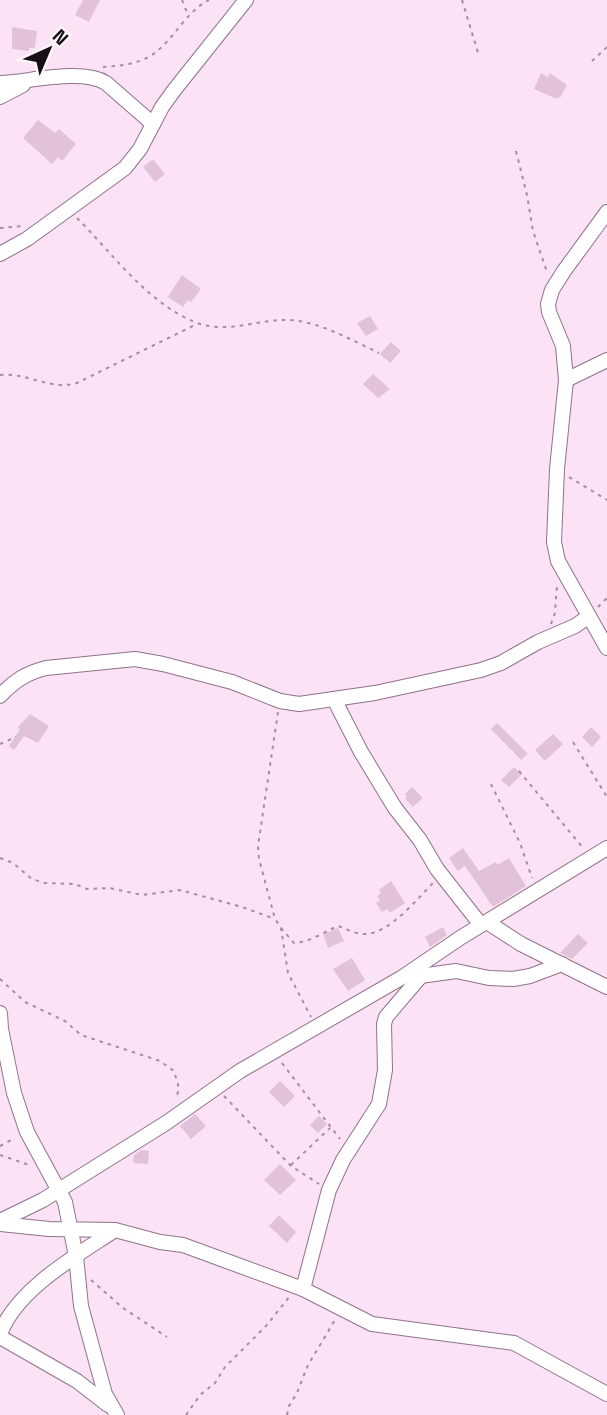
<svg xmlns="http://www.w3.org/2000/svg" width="607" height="1415" viewBox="0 0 607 1415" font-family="'Space Grotesk',sans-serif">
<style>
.building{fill:#e2c2da}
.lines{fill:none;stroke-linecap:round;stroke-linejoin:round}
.minor-casing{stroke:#8f7289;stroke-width:16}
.path{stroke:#a48f9f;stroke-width:2;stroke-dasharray:3.5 5;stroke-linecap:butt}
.minor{stroke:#fff;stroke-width:14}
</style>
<rect width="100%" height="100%" fill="#fce2f6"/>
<g class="building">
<polygon points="83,0 100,0 89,22 75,15"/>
<polygon points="12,27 37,31 35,48 29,48 29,51 12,49"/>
<polygon points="541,73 548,77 550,73 567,85 560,98 558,97 557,99 534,89"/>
<polygon points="38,120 55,133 59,129 76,144 62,161 58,157 52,164 23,138"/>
<polygon points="153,159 165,174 155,182 143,167"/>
<polygon points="182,275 201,289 191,302 188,300 183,307 168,297"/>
<polygon points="370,316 378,329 366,336 357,323"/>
<polygon points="391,342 401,351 390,363 380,354"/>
<polygon points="373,374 390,389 378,398 363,384"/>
<polygon points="30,714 49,726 38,743 24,736 14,750 9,746 20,729 17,728"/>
<polygon points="497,723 528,754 521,760 491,729"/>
<polygon points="591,727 601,737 592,747 582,737"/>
<polygon points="553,734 563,744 545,761 535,750"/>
<polygon points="514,767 522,774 509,787 501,780"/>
<polygon points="412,787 423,798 413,807 405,799 407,796 405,794"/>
<polygon points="463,848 479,871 496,862 497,865 509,858 526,886 493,907 465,866 458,871 449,858"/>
<polygon points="391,881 405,903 390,913 387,909 382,912 376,903 380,900 377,896 381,893 379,890"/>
<polygon points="443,927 447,935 430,947 425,937"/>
<polygon points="338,928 344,941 328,948 323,934"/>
<polygon points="578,934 588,943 572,959 560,953"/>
<polygon points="352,958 365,980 348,991 333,969"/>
<polygon points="280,1081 295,1096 284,1107 269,1092"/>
<polygon points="195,1114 206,1126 191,1139 180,1126"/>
<polygon points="319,1116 327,1124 318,1133 310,1125"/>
<polygon points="141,1150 149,1151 148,1164 133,1163 134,1155"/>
<polygon points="280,1164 296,1180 280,1195 264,1180"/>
<polygon points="279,1215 296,1232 287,1243 269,1226"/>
</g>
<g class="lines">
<defs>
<g id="minor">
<path d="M0,83c28,-1 82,-15 106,0l47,41"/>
<polyline points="0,97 23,85"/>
<polyline points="607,212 564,271 552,290 548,304 549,312 563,346 566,380 557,469 554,542 558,561 607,648"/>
<polyline points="0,254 27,239 125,168 140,149 162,107 175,89 246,0"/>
<polyline points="566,380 607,360"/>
<path d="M0,696c14,-15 26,-23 46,-28l89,-9 28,5 69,18 48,19 19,3 76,-11 106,-23 20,-7 37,-21 37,-16 13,-9"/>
<polyline points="334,699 361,752 395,808 420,840 437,869 481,925"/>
<polyline points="487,922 521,944 607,987"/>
<polyline points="413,977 456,971 489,978 513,979 530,976 562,964"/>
<polyline points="0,1013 1,1029 14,1093 27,1132 65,1202 76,1256 81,1306 105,1394 117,1415"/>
<polyline points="0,1221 43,1200 166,1123 240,1071 401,978 460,938 607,848"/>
<polyline points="0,1224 49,1229 115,1230 160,1242 183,1245 303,1289 372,1324 514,1343 607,1394"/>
<polyline points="303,1289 329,1190 343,1160 379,1104 385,1070 384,1024 386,1017 421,976"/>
<path d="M0,1334c17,-45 76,-78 115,-104"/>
<polyline points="0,1337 77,1381 108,1405"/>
</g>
</defs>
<use href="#minor" class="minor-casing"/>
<g class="path">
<polyline points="182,0 188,15"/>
<polyline points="462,0 479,56"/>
<polyline points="592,61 607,47"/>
<path d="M103,67c16,-1 35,-3 49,-12 22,-15 33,-43 57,-55"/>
<polyline points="516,151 527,195 533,231 547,272"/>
<path d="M77,218c36,36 71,86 120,105 31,11 61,-4 91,-3 31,1 63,20 91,33"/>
<polyline points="0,228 23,226"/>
<path d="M0,375c27,-3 51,16 77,8l120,-59"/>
<polyline points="569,477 607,500"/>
<polyline points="598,607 607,598"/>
<polyline points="551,624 555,613 557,585"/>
<polyline points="278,712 258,846 259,859 275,919 281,928 288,973 311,1017"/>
<polyline points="573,742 607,797"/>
<polyline points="0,744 16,737"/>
<polyline points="519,771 584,849"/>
<polyline points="491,784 520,843 532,878"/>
<polyline points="0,858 13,863 32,879 45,883 75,884 87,889 109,888 142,895 180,890 242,907 275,919"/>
<path d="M281,928l13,15c16,-1 30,-11 44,-17 9,3 19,9 28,8 24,-1 51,-35 67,-51"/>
<polyline points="0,979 25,1002 65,1021 81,1035 160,1061 174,1071 179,1088 176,1099"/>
<polyline points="282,1063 340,1139"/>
<polyline points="224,1096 291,1166 319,1184"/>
<polyline points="0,1146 15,1138"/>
<polyline points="0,1155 32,1166"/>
<polyline points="291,1165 330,1128"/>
<polyline points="91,1280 123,1308 167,1337"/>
<polyline points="186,1415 200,1395 215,1383 225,1367 266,1326 290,1296"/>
<polyline points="287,1415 289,1406 297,1393 308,1365 335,1320"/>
</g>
<use href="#minor" class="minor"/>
</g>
<g transform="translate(49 49) rotate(44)" stroke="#fcf6fb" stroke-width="5" paint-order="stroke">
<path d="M0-5L12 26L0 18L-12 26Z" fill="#190e17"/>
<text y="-10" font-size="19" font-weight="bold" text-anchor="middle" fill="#190e17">N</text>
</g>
</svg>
